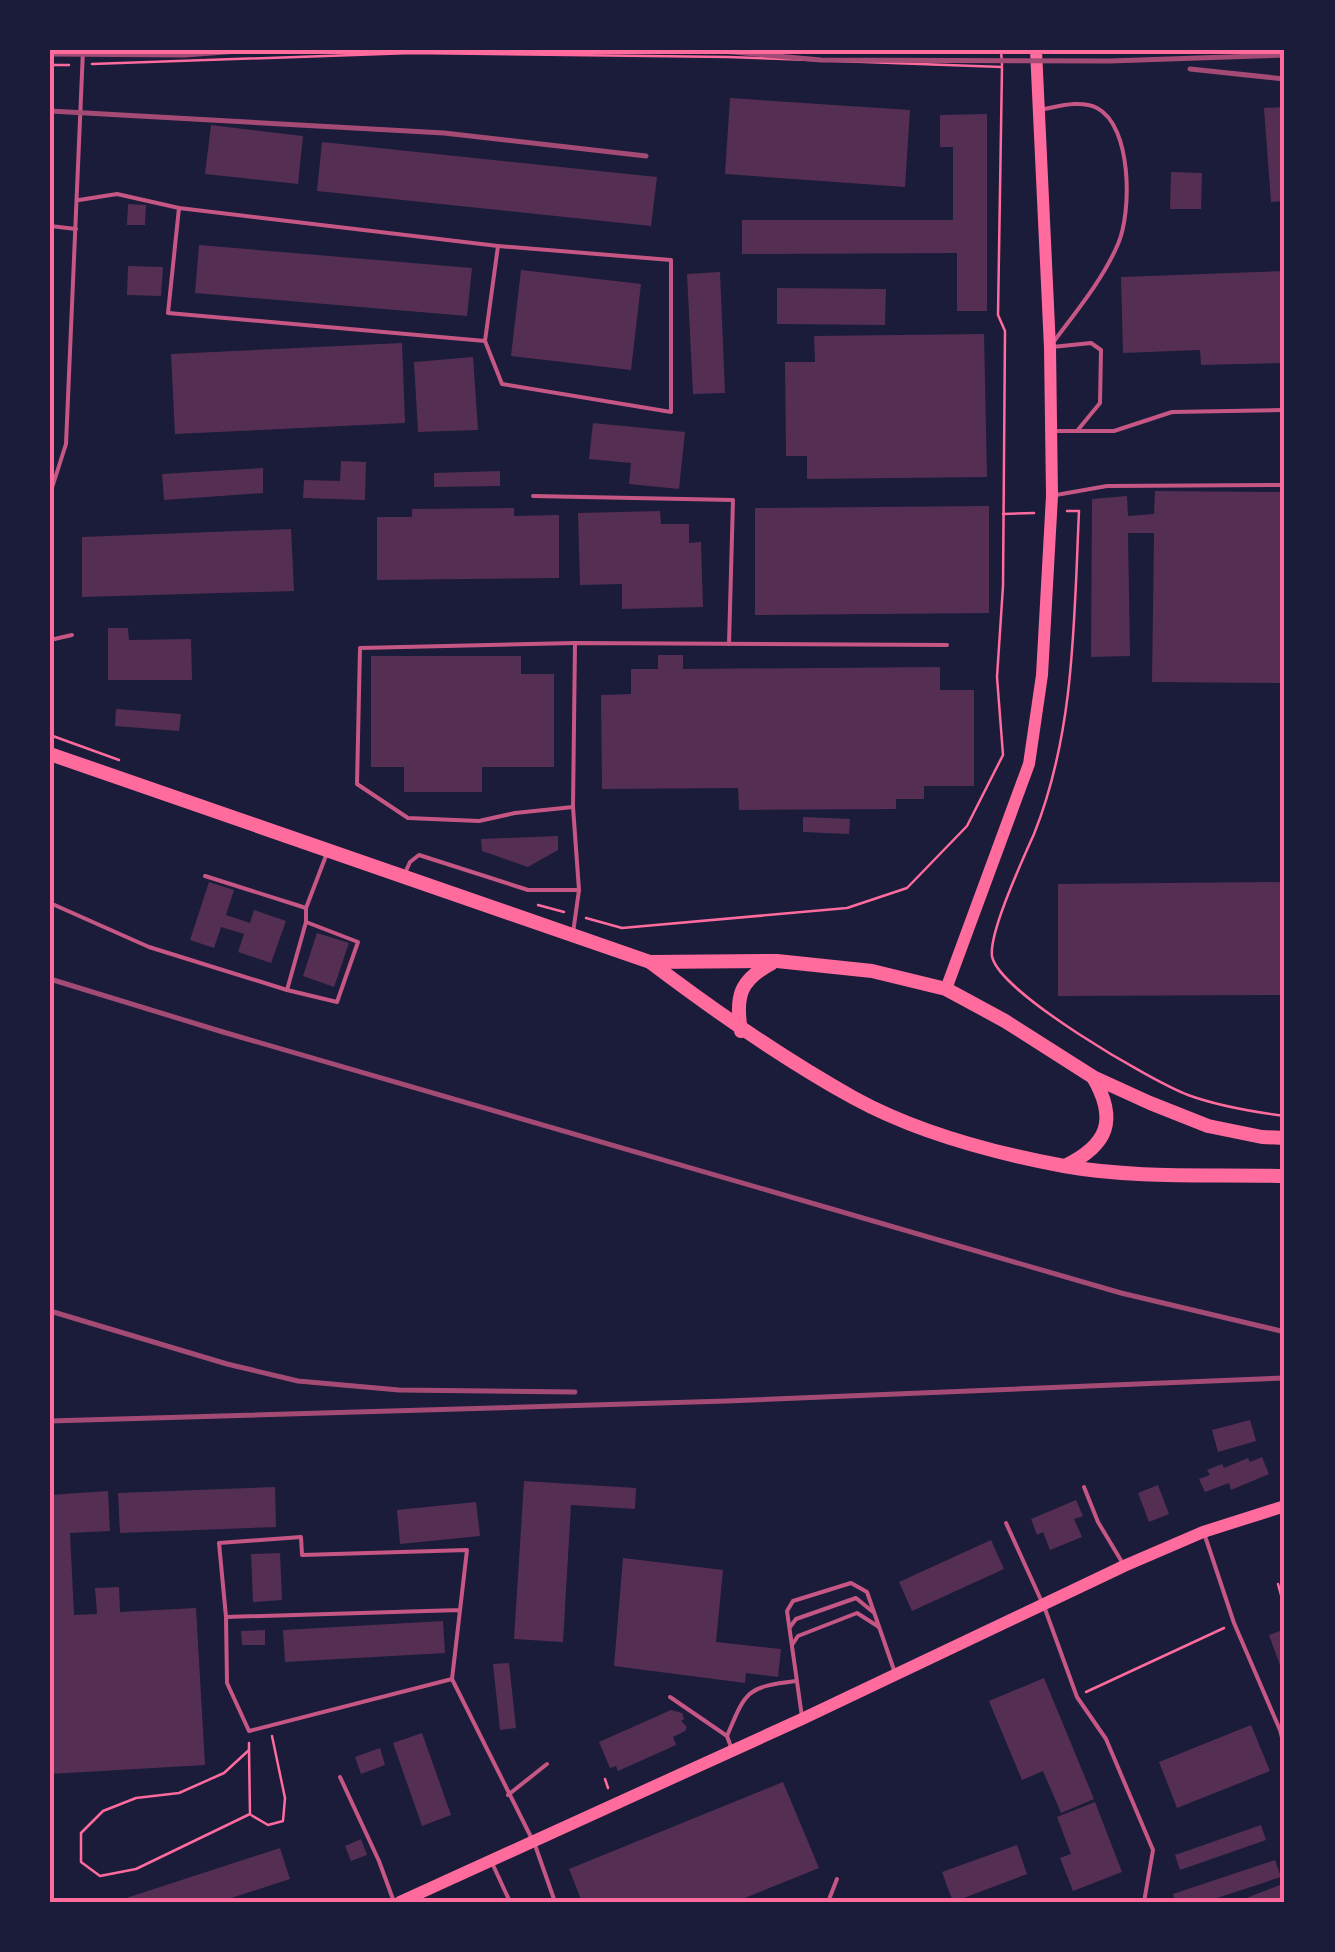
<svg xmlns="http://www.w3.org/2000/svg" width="1335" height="1952" viewBox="0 0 1335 1952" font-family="'Sofia Sans Condensed',sans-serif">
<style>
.building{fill:#542f53}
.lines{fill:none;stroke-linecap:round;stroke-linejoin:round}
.path{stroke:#ff6b9d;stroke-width:2.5}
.service{stroke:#c65784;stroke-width:4}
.secondary{stroke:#ff6b9d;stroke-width:12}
.primary{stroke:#ff6b9d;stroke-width:14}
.rail{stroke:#a44b75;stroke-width:5}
.neatline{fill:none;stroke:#ff6b9d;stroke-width:4}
</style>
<rect width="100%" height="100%" fill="#1b1b3a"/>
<g class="building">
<polygon points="730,98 910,110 905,187 725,174"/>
<polygon points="1285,107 1285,201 1271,202 1264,108"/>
<polygon points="987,114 987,311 957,311 957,253 742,254 742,220 953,220 953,147 940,147 940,115"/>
<polygon points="211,125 303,136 298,184 205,174"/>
<polygon points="322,142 657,177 651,226 317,191"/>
<polygon points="1171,172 1202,173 1201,209 1170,209"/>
<polygon points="128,204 146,205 145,225 127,225"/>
<polygon points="199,245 472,268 467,316 195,293"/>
<polygon points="128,266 163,267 161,296 127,295"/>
<polygon points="521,270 641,284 631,370 511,356"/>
<polygon points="1285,271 1285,363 1201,365 1200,350 1123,353 1121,277"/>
<polygon points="720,272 725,393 693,394 687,274"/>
<polygon points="777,288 886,289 885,325 777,324"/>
<polygon points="984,334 987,477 807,479 807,456 786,456 785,362 815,362 814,336"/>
<polygon points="402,343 405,423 175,434 171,354"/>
<polygon points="473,357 478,430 418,432 414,362"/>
<polygon points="593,423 685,432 679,489 629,484 631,463 589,459"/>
<polygon points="341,461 366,462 365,500 303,498 304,480 340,481"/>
<polygon points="263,468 263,493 164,500 162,474"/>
<polygon points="500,471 500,486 434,487 434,473"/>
<polygon points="1155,491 1285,492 1285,683 1152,682 1154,533 1128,533 1130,656 1091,657 1092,499 1127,496 1128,516 1154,514"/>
<polygon points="989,506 989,613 755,615 755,508"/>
<polygon points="514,508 514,516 559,515 559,578 377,580 377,517 412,517 412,509"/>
<polygon points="660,511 661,524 689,524 689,543 701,542 703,607 622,609 622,584 580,585 578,513"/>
<polygon points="291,529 294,591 82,597 82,537"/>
<polygon points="108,628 128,628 129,640 191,639 192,680 108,680"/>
<polygon points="658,655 683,655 683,669 940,667 940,690 974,690 974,786 924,786 924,799 896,799 896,809 739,810 738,788 602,789 601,695 631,694 631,669 658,669"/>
<polygon points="371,656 521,656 521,674 554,674 554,767 482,767 482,792 404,792 404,767 371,767"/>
<polygon points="116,709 181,714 179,731 115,726"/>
<polygon points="803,817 850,819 849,834 803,832"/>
<polygon points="558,836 558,850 528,867 482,851 481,839"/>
<polygon points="209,882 234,890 226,915 250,923 254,910 286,921 271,963 238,952 244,934 221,927 214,948 190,940"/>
<polygon points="1285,882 1285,995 1058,996 1058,884"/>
<polygon points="317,933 349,943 334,987 303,976"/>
<polygon points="1250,1420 1256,1441 1218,1452 1212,1430"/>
<polygon points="1262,1457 1269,1474 1231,1490 1229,1483 1205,1492 1199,1479 1210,1475 1207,1470 1222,1464 1224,1468 1248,1458 1250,1462"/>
<polygon points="524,1481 636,1488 635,1509 571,1505 563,1642 514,1639"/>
<polygon points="1158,1485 1169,1514 1149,1522 1138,1493"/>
<polygon points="275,1487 276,1527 120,1533 118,1493"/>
<polygon points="108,1491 110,1531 70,1533 74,1615 97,1614 95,1588 119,1587 120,1612 196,1608 205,1765 50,1774 50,1495"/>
<polygon points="1076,1500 1083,1516 1074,1519 1082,1537 1050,1550 1043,1532 1037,1535 1031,1519"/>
<polygon points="476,1502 480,1536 400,1544 397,1510"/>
<polygon points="991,1540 1004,1569 912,1611 899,1582"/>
<polygon points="280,1553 282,1600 253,1602 251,1554"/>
<polygon points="623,1558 723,1570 716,1642 781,1649 778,1677 746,1673 745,1683 614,1666"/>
<polygon points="443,1621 445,1653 285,1662 283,1630"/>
<polygon points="1285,1629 1285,1679 1269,1635"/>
<polygon points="265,1630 265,1645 242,1645 241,1631"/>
<polygon points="509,1663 516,1728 500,1730 493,1664"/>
<polygon points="1044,1678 1094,1799 1061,1813 1043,1771 1022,1780 989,1701"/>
<polygon points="671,1710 682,1713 684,1719 681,1721 687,1727 685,1731 673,1737 676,1745 618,1771 616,1766 610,1768 599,1742"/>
<polygon points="1251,1725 1270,1771 1177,1808 1159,1762"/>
<polygon points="422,1733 451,1815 422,1826 393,1743"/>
<polygon points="380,1748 385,1765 361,1774 355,1757"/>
<polygon points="783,1782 819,1868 735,1902 582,1902 569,1869"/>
<polygon points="1095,1802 1122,1872 1073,1891 1060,1858 1071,1854 1057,1817"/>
<polygon points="1261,1825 1266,1840 1180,1870 1175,1855"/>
<polygon points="361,1839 367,1855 351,1861 345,1846"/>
<polygon points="1017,1845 1027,1874 953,1902 942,1872"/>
<polygon points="280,1848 290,1879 219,1902 114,1902"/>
<polygon points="1275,1860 1281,1877 1205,1902 1175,1902 1173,1894"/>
<polygon points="1285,1883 1285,1902 1236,1902"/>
</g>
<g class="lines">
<g class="path">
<polyline points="1001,50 1002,65"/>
<polyline points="92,64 412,53 728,57 1002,67 998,315 1005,331 1003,586 997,677 1003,755 967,826 907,888 847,908 622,928 586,918"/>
<polyline points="50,65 69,65"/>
<path d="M1067,511h12c-5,108 -4,221 -45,323 -11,25 -45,98 -42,122 6,36 159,125 196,139 30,11 66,17 97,21"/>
<polyline points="1003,514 1034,513"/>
<polyline points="50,735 119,760"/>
<polyline points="538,905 564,912"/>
<polyline points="1278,1584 1284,1606"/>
<polyline points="1086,1692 1224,1628"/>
<polyline points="249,1743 249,1750 250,1814 136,1869 100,1876 81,1862 81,1833 103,1811 136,1798 179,1793 224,1773 249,1750"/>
<polyline points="605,1779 608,1788"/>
<polyline points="251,1815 268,1825 283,1821 285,1798 272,1736"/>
</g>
<g class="service">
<path d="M1044,109c16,-3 37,-9 53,-1 35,18 35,104 21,136 -15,35 -40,65 -63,96"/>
<polyline points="79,200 117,194 179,208 498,246 671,260 671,412 502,384 485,341"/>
<polyline points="179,208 168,313 485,341 498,246"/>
<polyline points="50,226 76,229"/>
<polyline points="1052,347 1091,343 1101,350 1100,403 1077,431"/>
<polyline points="1053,431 1114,431 1172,412 1285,410"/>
<polyline points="50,494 66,444 83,50"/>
<polyline points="1056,495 1107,486 1285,485"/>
<polyline points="533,496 733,500 729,644"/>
<polyline points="50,640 72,635"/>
<polyline points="573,807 515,813 479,821 408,818 357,784 360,648 575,643"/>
<polyline points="405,873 410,862 419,855 528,890 579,890"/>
<polyline points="205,876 306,908 327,853"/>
<polyline points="50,903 149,947 287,990 306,922 306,908"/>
<polyline points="573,933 579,890 573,807 575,643 947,645"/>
<polyline points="287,990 337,1002 358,942 306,922"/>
<polyline points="1084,1487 1098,1522 1122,1562"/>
<polyline points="1006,1523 1041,1600"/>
<polyline points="1205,1536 1234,1623 1280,1730 1285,1749"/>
<polyline points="1045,1609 1077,1697 1106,1739 1153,1850 1144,1902"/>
<polyline points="460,1610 226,1617 219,1543 301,1537 302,1555 467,1550 452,1679 531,1837"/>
<polyline points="226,1617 227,1683 249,1731 452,1679"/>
<polyline points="790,1627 796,1619 856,1598 873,1612"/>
<polyline points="792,1645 798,1636 857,1613 879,1627"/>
<polyline points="670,1697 727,1736"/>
<polyline points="802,1717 787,1611 793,1601 851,1583 867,1592 894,1670"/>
<path d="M731,1747l-4,-11c19,-45 19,-49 69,-55"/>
<polyline points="340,1777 379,1861 394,1902"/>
<polyline points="508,1795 547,1764"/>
<polyline points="535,1845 555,1902"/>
<polyline points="493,1865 510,1902"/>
<polyline points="828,1902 837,1879"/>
</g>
<g class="secondary">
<polyline points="946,989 1029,764 1042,675 1052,496 1050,348 1036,50"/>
<polyline points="400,1902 802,1719 1124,1566 1203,1532 1285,1506"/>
</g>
<g class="primary">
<polyline points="50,754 650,962 777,961 872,971 946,989 1005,1021 1093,1077 1150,1103 1208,1126 1262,1137 1285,1138"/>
<path d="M650,962c66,50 132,96 204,136 62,34 140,55 210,68 73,13 147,8 221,10"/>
<path d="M741,1031c-6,-35 -1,-51 31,-68"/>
<path d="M1065,1166c43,-21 53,-46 28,-89"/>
</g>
<g class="rail">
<polyline points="710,50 821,60 1110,61 1285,55"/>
<polyline points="50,54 185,55 251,50"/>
<polyline points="1190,69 1285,79"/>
<polyline points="50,111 444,133 646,156"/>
<polyline points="50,979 223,1032 1121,1293 1285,1332"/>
<polyline points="50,1311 227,1364 298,1381 399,1390 575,1392"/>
<polyline points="50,1421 727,1401 1285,1378"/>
</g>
</g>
<rect width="1335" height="1952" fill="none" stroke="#1b1b3a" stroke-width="105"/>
<rect x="52" y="52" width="1230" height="1848" class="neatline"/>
</svg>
